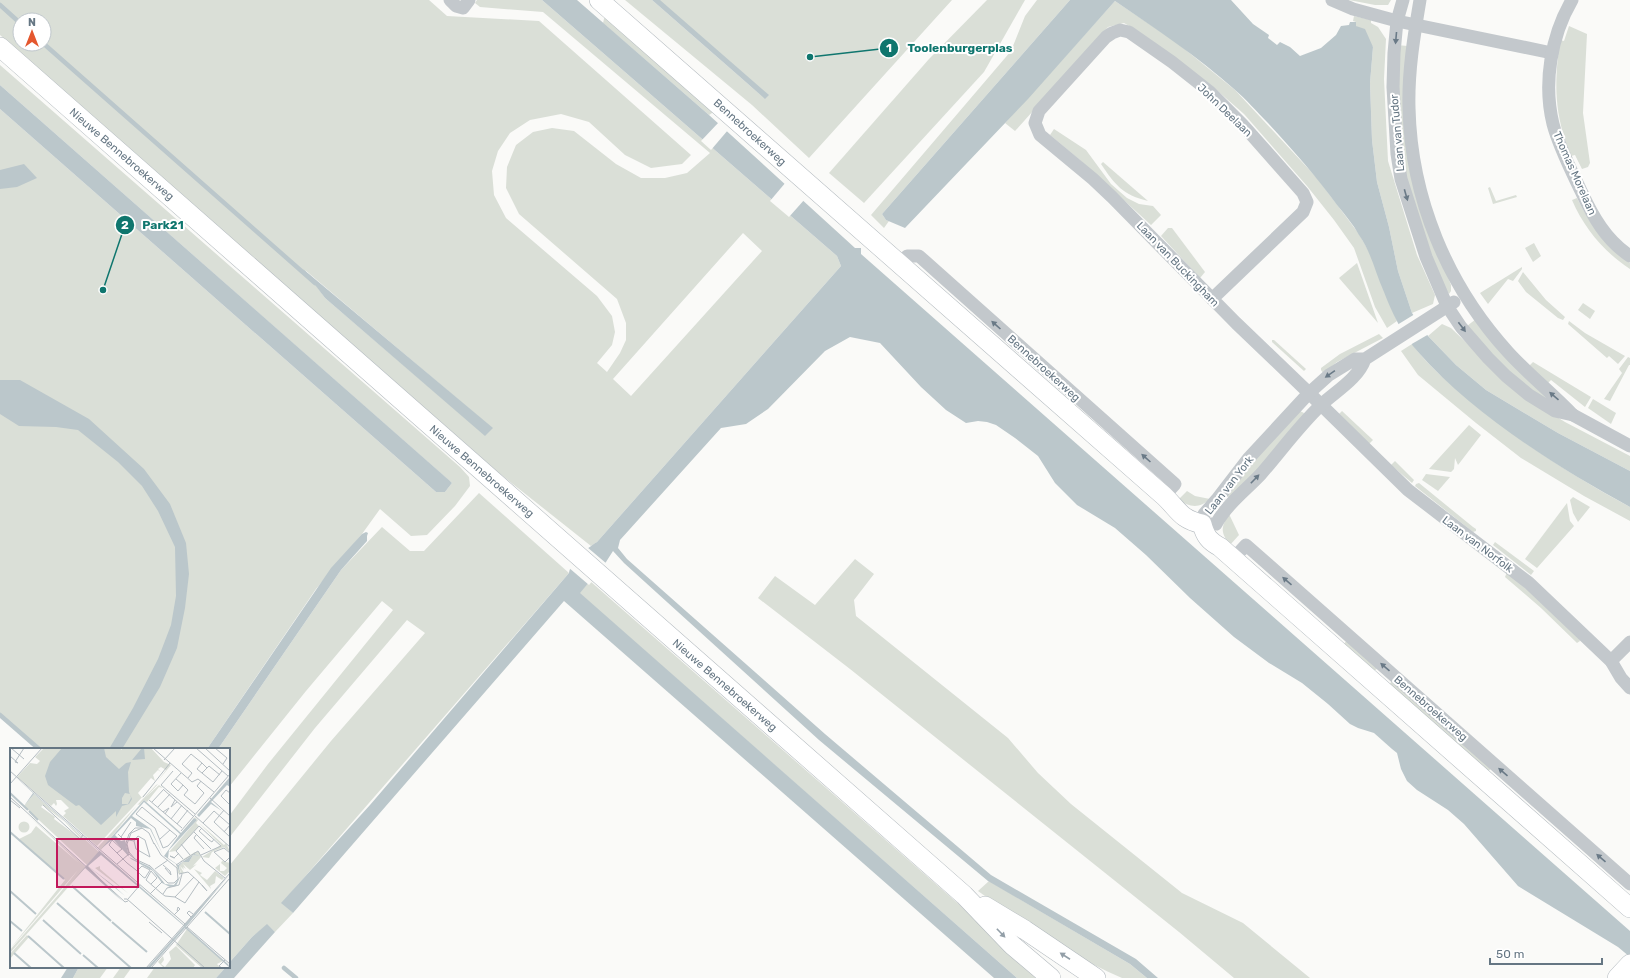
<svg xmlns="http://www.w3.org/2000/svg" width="1630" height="978" viewBox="0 0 1630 978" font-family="Rubik,sans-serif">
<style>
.green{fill:#dadfd7;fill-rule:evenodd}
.water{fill:#bbc7cb}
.pier{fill:#fafaf8}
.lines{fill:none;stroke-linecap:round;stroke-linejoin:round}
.stream{stroke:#bbc7cb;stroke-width:4.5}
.secondary-casing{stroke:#b3babf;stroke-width:20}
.street{stroke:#c3c8cc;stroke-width:13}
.secondary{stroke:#fff;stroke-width:19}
.oneway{fill:#6a7a87}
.oneway2{fill:#939fa8}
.labels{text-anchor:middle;stroke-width:4;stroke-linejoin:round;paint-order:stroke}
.street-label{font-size:11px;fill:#657683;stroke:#fff}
.inset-river{fill:none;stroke:#bbc7cb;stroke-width:2}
.inset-road{fill:none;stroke:#b5bdc2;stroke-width:1}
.view{fill:#c2185b;fill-opacity:0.15;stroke:#c2185b;stroke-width:2}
.inset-edge{fill:none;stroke:#657683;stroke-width:2}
.leader{fill:none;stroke:#0f766e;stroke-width:1.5}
.callout-dot{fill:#0f766e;stroke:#fff;stroke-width:1.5}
.mark-label{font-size:12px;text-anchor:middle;font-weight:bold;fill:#fff}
.callout-label{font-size:12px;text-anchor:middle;font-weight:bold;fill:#0f766e;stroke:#fff;stroke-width:4;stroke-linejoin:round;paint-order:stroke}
</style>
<rect width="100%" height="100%" fill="#fafaf8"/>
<g class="green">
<path d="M0,0h429l18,16 92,5 152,134 -9,9 -31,4 -26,-13 -36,-33 -28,-8 -31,6 -20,13 -12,18 -6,20 2,24 12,23 91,78 15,20 3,16 -3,13 -15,18 10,9 13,-19 6,-13v-17l-9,-24 -98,-85 -13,-26 1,-21 9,-22 17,-13 19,-4 22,3 42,33 25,14h24l22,-5 23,-20 -167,-141 -63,-5 -5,-4 2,-3h65l295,256 4,10 -244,276 -6,4 -92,-73 -499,-438zM20,20h24v24h-24zM743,233l19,18 -131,145 -18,-17zM305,270l187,158 -7,7 -160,-137z"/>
<polygon points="625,0 652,0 765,99 657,0 952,0 809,158 752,105"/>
<polygon points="987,0 1025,0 984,72 864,203 829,173 929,59"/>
<polygon points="1037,0 1070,0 882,214 886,220 889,221 884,228 871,215 1011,51 1025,16"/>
<polygon points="1349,0 1391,0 1388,5 1375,5"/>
<polygon points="1115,1 1176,42 1235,90 1317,178 1359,234 1372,257 1397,321 1387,328 1375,307 1354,248 1334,220 1307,186 1244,114 1212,86 1138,31 1124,23 1108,27 1015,131 1005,123"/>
<polygon points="605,15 715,111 709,115 603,23"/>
<polygon points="1354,16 1371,20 1371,23 1378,27 1386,39 1384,79 1388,161 1417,255 1435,295 1433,304 1412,313 1398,271 1389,227 1377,182 1372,140 1370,83 1373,47 1356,26 1356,22 1353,21"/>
<path d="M1569,26l18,8 -4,79 7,50 -2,4 -6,2 -7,-14 -4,1c-17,-42 -17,-72 -11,-116l4,1z"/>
<polygon points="1396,45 1408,46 1405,103 1437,251 1451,285 1451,291 1449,294 1435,272 1400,163"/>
<polygon points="0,65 460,467 469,477 470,486 455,506 427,535 411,536 380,509 362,534 316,589 207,749 40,749 0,714 0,109 436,492 445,492 452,483 0,85"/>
<polygon points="1054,129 1086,150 1111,184 1127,198 1139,204 1153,206 1161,215 1151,225 1080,160 1050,135"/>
<path d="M1103,162l45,39c-25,-6 -33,-16 -47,-37z"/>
<polygon points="1490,187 1496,201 1516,195 1517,197 1493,204 1488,188"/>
<path d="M1577,198c12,25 30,50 53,65v6c-26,-17 -46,-41 -58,-69z"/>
<polygon points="1168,228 1172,228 1205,272 1200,278 1161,236"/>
<polygon points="1534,243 1541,256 1533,262 1525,248"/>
<polygon points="1357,263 1378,323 1339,278"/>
<polygon points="1522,267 1522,269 1513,281 1508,279 1488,304 1480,293"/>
<polygon points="1523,272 1546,300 1565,317 1563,320 1558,318 1526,292 1518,281"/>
<polygon points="1583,303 1595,311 1590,319 1578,310"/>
<path d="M1476,319l82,86c-38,-17 -64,-49 -91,-79z"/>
<polygon points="1569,321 1585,333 1625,356 1618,364 1609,356 1607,358 1568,324"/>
<polygon points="1442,324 1451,328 1519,393 1565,422 1630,456 1630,471 1558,433 1486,390 1456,365 1428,336"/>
<polygon points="1379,334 1383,338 1337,362 1323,373 1321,370 1321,368 1340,354"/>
<polygon points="1272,340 1274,340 1306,369 1304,371 1272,342"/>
<path d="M1412,344c16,22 38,40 59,57 49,41 103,76 159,106v14l-46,-25 -63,-38 -45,-35 -58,-48 -17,-24z"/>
<polygon points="1628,357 1630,358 1630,365 1629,365 1610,401 1604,399 1622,373 1619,369"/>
<polygon points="1533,362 1591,397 1585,407 1551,380 1547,384 1529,366"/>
<polygon points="1593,399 1616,413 1611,424 1588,408"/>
<polygon points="1298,410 1304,413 1303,418 1255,472 1229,498 1225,495"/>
<polygon points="1342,411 1373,440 1369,444 1338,415"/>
<polygon points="1469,425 1481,435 1458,465 1455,458 1454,469 1451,472 1429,469"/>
<polygon points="1395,461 1414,480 1412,483 1391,465"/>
<polygon points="1426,474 1450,477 1438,491 1422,480"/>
<polygon points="1419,483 1473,527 1476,529 1476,531 1473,532 1415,486 1416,484"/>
<path d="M1187,491l8,5 15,3c-11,10 -20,8 -32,1z"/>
<polygon points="479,493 569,573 282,903 293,913 275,932 267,925 252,937 229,963 229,866 331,741 425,633 407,620 315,728 229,838 229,816 268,764 393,610 382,601 306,691 229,787 229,749 218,749 341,570 382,527 410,551 424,551"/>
<polygon points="1573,497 1590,507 1578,522 1573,513 1570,500"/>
<polygon points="1567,503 1570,521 1574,526 1537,568 1525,559"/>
<path d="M1229,514l10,21 -9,10c-10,-13 -9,-18 -1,-31z"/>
<polygon points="1495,542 1534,571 1531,575 1493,545"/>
<polygon points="855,559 874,574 854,600 856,616 1008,738 1038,773 1071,804 1182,893 1243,923 1310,978 1234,978 1179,932 850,669 758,598 775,576 815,605"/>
<polygon points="1507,572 1545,605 1579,638 1580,641 1577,643 1541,608 1505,577"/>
<polygon points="590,581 1043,978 1017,978 579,593"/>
<polygon points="1347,640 1378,668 1374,671 1344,644"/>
<polygon points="1392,681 1492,768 1487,772 1389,685"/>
<path d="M989,881l141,83 17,14c-7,0 -18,0 -25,0 -52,-22 -99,-54 -144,-87z"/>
<polygon points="79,967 108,967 100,978 73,978"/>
<polygon points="121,967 132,967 124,978 113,978"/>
<polygon points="155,967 226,967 216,978 147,978"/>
</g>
<g class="water">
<path d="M542,0h35l132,115 146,133h6v6l769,677v26l-12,-10 -100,-61 -54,-62 -16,-14 -31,-20 -10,-9 -6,-12 -4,-16 -5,-4 -18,-16 -16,-5 -8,-4 -22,-20 -26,-21 -33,-20 -35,-26 -44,-39 -44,-43 -31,-27 -38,-23 -22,-22 -17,-27 -23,-18 -19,-13 -9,-3 -9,-1 -12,2 -20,-13 -25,-23 -41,-44 -30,-6 -25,14 -57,58 -22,15 -25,4 -101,112 -2,8 9,11 198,175 166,141 145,84 22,19h-11l-17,-14 -142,-83 -169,-141 -195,-177 -11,-12 -7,11 -26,31 437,385h-23l-430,-377 -271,312 -12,-10 89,-98 199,-232c2,-12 17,-24 28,-31l244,-276 -4,-10z"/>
<polygon points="652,0 660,0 769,95 765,99"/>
<path d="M1070,0h161l22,24 16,11 -1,3 9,7 3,-3 10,5 10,9 21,-8 15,-13 5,-9 8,-1 1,-3h6v4l9,3 8,18 -3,36 2,57 5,42 12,45 9,44 14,42 16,23 28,29 30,25 72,43 72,38v36c-72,-39 -157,-93 -211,-154 -16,-17 -27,-40 -35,-61 -9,-20 -12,-38 -25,-57 -6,-11 -14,-20 -22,-30 -21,-29 -45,-56 -69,-82 -11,-11 -22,-24 -34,-34 -37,-33 -78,-60 -119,-88l-87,98 -123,129 -19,-8 -4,-6z"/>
<polygon points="0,85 450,481 452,483 445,492 436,492 0,109"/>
<polygon points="24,164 37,178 17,187 0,189 0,170"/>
<polygon points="303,269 493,428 485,436 325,298"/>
<polygon points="0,380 20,380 89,419 144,469 170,504 186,543 189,574 185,608 177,648 160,687 122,749 109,749 133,708 158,659 171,625 176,596 175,547 158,511 142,486 118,462 78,430 56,427 19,426 0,414"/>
<polygon points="366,532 368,533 367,536 367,541 341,570 218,749 207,749 331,568 362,534"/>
<polygon points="267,924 275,932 234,978 216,978 226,967 229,967 229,963 252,937"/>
<polygon points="68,967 79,967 73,978 61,978"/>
</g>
<g class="pier">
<polygon points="719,122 728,130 711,150 701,141"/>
<polygon points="786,182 805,199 789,217 770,201"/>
<polygon points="1415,314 1429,334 1410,345 1397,325"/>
<polygon points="587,547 607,564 589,585 568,567"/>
</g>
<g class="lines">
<g class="stream">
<polyline points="0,5 20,23"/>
<polyline points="44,44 315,283"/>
<polyline points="0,715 39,749"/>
<polyline points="284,968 296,978"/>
</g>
<defs>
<g id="secondary">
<path d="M599,0l565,496c15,14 16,23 38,28 3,12 7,17 18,23l410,361"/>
<polyline points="0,47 964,895 1012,945 1051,978"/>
<polyline points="985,906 1025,930 1096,978"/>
<polyline points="1617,978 1630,964"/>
</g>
</defs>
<use href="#secondary" class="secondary-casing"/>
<g class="street">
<polyline points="450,0 456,6 463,8 469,0"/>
<polyline points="1332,0 1353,9 1397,21 1552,53"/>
<path d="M1403,0l-6,21 -3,32 -1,34 4,67 4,25 25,78 21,49 14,21 27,31 18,18 23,19 26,16 18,4c-21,-22 -45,-41 -65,-63 -61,-67 -97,-154 -99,-244 -1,-37 5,-72 11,-108"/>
<path d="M1572,0c-21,36 -29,83 -19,124 6,23 18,46 28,67 12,26 25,49 49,65"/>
<polyline points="900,265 907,256 919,256 1175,484 1164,496"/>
<polyline points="1212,299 1303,212 1307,202 1303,193 1242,124 1210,92 1172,62 1129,32 1120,30 1112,33 1106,37 1039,111 1035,123 1040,135 1093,179 1112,197 1236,323 1309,393 1408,490 1529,583 1611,661 1621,678 1630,688"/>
<path d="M1365,359c-7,20 -29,32 -44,46 -22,21 -40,46 -60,69 -15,16 -34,30 -45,50h-14l2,-10 14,-16 30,-39 61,-66 20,-18 26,-16h10l89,-57"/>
<polyline points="1573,415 1630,446"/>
<polyline points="1233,559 1246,545 1630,884"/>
<polyline points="1611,661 1630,642"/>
</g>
<use href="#secondary" class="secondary"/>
</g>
<defs><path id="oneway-solid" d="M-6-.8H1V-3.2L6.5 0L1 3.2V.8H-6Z"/></defs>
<g class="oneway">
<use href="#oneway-solid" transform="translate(1396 38) rotate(95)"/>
<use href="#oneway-solid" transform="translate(1406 195) rotate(74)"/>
<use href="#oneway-solid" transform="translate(996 325) rotate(-138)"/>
<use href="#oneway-solid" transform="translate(1462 327) rotate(53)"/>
<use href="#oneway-solid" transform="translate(1330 374) rotate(145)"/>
<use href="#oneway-solid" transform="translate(1554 396) rotate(-139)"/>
<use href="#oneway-solid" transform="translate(1146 458) rotate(-138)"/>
<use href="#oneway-solid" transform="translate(1255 479) rotate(-46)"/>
<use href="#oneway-solid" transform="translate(1287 581) rotate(-139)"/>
<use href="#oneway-solid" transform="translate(1385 667) rotate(-139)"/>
<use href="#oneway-solid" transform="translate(1503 772) rotate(-139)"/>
<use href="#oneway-solid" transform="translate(1601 858) rotate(-139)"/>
</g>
<g class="oneway2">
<use href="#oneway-solid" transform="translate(1001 933) rotate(46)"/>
<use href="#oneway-solid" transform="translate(1065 956) rotate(-147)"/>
</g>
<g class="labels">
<g class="street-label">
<text transform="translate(1225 110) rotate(44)" y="4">John Deelaan</text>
<text transform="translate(750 132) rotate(42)" y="4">Bennebroekerweg</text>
<text transform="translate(1397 133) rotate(-95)" y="4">Laan van Tudor</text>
<text transform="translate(122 154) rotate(41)" y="4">Nieuwe Bennebroekerweg</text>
<text transform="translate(1575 173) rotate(66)" y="4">Thomas Morelaan</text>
<text transform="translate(1178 264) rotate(46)" y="4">Laan van Buckingham</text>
<text transform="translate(1044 368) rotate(42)" y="4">Bennebroekerweg</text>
<text transform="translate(482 471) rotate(41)" y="4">Nieuwe Bennebroekerweg</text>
<text transform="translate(1229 485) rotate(-52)" y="4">Laan van York</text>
<text transform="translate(1478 544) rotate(37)" y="4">Laan van Norfolk</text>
<text transform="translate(725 685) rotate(41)" y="4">Nieuwe Bennebroekerweg</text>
<text transform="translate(1431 708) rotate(41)" y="4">Bennebroekerweg</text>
</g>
</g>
<g transform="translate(10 748)">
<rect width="220" height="220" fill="#fafaf8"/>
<path d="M34,0h77v2l2,-2h28l13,14 7,3 -14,17 9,-12 -5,-3 -3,2 3,3 -3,-2 -5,5 2,6 -4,-3 -13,15 4,5 14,-16 -59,64 -34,-30 3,-3 -2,-2 5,-3 -8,-8h-5l1,4 -1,2 -2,-3 -3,3 -34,-29 13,-14 7,1 3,-3 -5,-4zM148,36l-12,13 13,-12 4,3 -4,-1 -12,15 -3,-2 -5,5 -1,-1 -37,46 -3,-3 58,-62zM0,45l14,13 10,-12 65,58 -12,13zM33,57l22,17 16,17 -27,-20 1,-2 -14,-10zM17,66l59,53 -76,86v-3l49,-56 19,-24 -68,79 55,-69 -46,-41 12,-6 5,-7 43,37zM185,69l3,3 -2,3 3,3 -23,25 -7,1 28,-32 -3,-2 -11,11zM8.5 79a5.5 5.5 0 1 1 11 0a5.5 5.5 0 1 1-11 0ZM188,74l26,23 2,-2 4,9 -6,-5 -12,5 -3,6 -7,-1 19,-12zM185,104h4l2,5 -8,9 4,-2 -7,6 -7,-6 3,5 -3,-2 1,3 -4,-4 4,7 -5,1 -1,-1 -2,-8 5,8 -2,-7 4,-4h6l4,-7 7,1 -7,-2 -5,4 -5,2 -5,4 4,-4zM212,113l8,2v8l-5,5 -10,-8 5,-4v7h4l3,-3 -6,-5zM90,118v3l29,25 -34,-26zM184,121l8,4 -2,2 7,5 8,-9 9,7 -2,2 -6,-4 -1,7 -5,3 1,3zM177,181l36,32 -6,3 4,4h-19l-26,-23zM17,187l2,2 -14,16 17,15 -18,-14 -4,5v-5zM166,198l19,19 -2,3h-29l-6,-6 5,-6 1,4 -3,4 4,3 6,-8 -2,-7z" fill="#dadfd7" fill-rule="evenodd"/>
<path d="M52,0h42l2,9 13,12 7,-6 5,-1 -3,10 1,20 3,7 -3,5 -7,2 -6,11v-6l-15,14 -22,-20 -3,1 -28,-21 -3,-9 5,-14zM115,45l5,1 1,4 -3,6h-6v-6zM132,0h2l1,11 -13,1zM0,24l174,153 46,-51 -44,53 42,37 2,4 -45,-40 -35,40h-3l37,-42 -83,-71 -13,11 26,20 11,10 -37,-30 34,35 -37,-33 -14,15 28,-32 -65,-57 -10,12 9,-13zM219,30l1,9 -3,-2 -16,17 11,9 -11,-7 -12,13 -2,-2zM134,52l37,33 13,-15 3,2 -28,30 -1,8 10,7 16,-11 6,2 -7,-1 -4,7h-6l-4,4 1,7 -4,-9 -12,-8 16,-22 -36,-32 -12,14 19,13 12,26 -13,-26 -14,-3v-4l-5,-4 -16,17 6,6 4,-1 4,17 21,10 8,8 7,9 9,1 7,-10 -5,11 -6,1 -8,-4 -9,-12 -22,-12 -18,-20 -12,10z" fill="#bbc7cb" fill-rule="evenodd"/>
<path class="inset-river" d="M0,45l18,17M19,63l9,9M0,84l54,47M62,138l39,35M0,143l26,23M47,155l74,65M195,164l25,22M33,172l38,34M0,173l12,10M102,174l35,30M18,188l36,32M4,205l17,15M73,207l15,13"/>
<path class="inset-road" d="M1,0l13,11M143,0l39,34 6,-3 16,13M186,0l32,28M195,0l25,23M205,0l12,10 -4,6M0,8l8,7 -3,-1M154,12l11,-12M5,14l9,-14M197,20l-5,-5 -5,6 16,13 9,-11M0,23l175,153M163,23l-12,14 34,29M192,25l7,-7 11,9M178,30l4,-5 -10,-9 9,-10 11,9M166,31l7,6 -5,6 -7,-7 10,-11M0,36l32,-36M173,37l5,5 -4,5 11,9 9,-11 -7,-7 4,-5M154,42l29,26M220,45l-4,-3 -5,6 9,9M0,49l115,105 3,-1M133,49l27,-34M200,50l20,18M0,52l10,8M139,52l33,28M165,52l-4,7 6,-5M142,54l12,-13M33,57l37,34 3,-4M132,59l35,29 -9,10 -5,2 -8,-20 -19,-14zM148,59l12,-13M214,62l-10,12 16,15M153,64l6,-4 -4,6M185,68l35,31M161,71l11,-14M193,75l11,-12 16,14 -6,7M167,76l11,-14M125,80h7l-11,5 -4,11 2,8 6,7 -6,-5 -3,-11 3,-9zM132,80l7,5 5,11M192,80l-3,3 10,9 3,2 2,-3M171,83l49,-57M184,84l17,17M108,86l5,5 11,2M186,87l-2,3 10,11M128,88l7,4 5,17 -14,-8 -2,-8zM111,89l10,-15M150,91l10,-9M171,96l9,11M107,105l5,-4 -10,-9 -3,5 18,18 9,7 7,7 2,1 5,-8 -8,-4 -5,5M220,105l-6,-5 -10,4 11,10 5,-5M165,110l-5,-2 4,2 5,-5M125,111l15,7M173,111l-7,-8 23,-25 22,20 -20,9M107,116l12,-10M139,117l19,18h6l4,-4 -1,-11 -16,-13 -7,-12M153,117l7,6 1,4 -6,-7M166,117l22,-14 6,10 21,17M145,121l13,-9M189,134l8,9 -5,-6M141,136l6,-6 -6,-7 -5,9 15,13 4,3 10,1 19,-20M140,146l13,-13M153,146l4,-6 12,-3 3,-11M165,149l10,6 14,-21 -11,-10 -9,2M114,151h3l78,69M118,151l12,-14M164,167l6,-6 -2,-2 -1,4M181,169l-4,-4 2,-2 4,3M139,174l13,11M177,179l43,37M136,220l84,-95M141,220l79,-90M212,220l-3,-2 6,-6"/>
<path class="view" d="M47,91h81v48h-81z"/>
<rect width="220" height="220" class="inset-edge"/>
</g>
<path class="leader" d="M810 57L889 48M103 290L125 225"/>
<g class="callout-dot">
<circle cx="810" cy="57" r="4"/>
<circle cx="103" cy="290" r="4"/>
<circle cx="889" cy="48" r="10"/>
<circle cx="125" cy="225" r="10"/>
</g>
<g class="mark-label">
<text x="889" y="52">1</text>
<text x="125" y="229">2</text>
</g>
<g class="callout-label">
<text x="960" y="52">Toolenburgerplas</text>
<text x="163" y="229">Park21</text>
</g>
<g transform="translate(32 32)"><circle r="19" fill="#ffffff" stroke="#c1c8cd"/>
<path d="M0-3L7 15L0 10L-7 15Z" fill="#e4572e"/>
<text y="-6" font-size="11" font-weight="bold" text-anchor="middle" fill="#657683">N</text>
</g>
<path d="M1490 958v6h112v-6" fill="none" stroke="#657683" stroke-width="2"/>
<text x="1496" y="958" font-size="12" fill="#657683" stroke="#ffffff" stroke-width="3" paint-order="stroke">50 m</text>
</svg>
